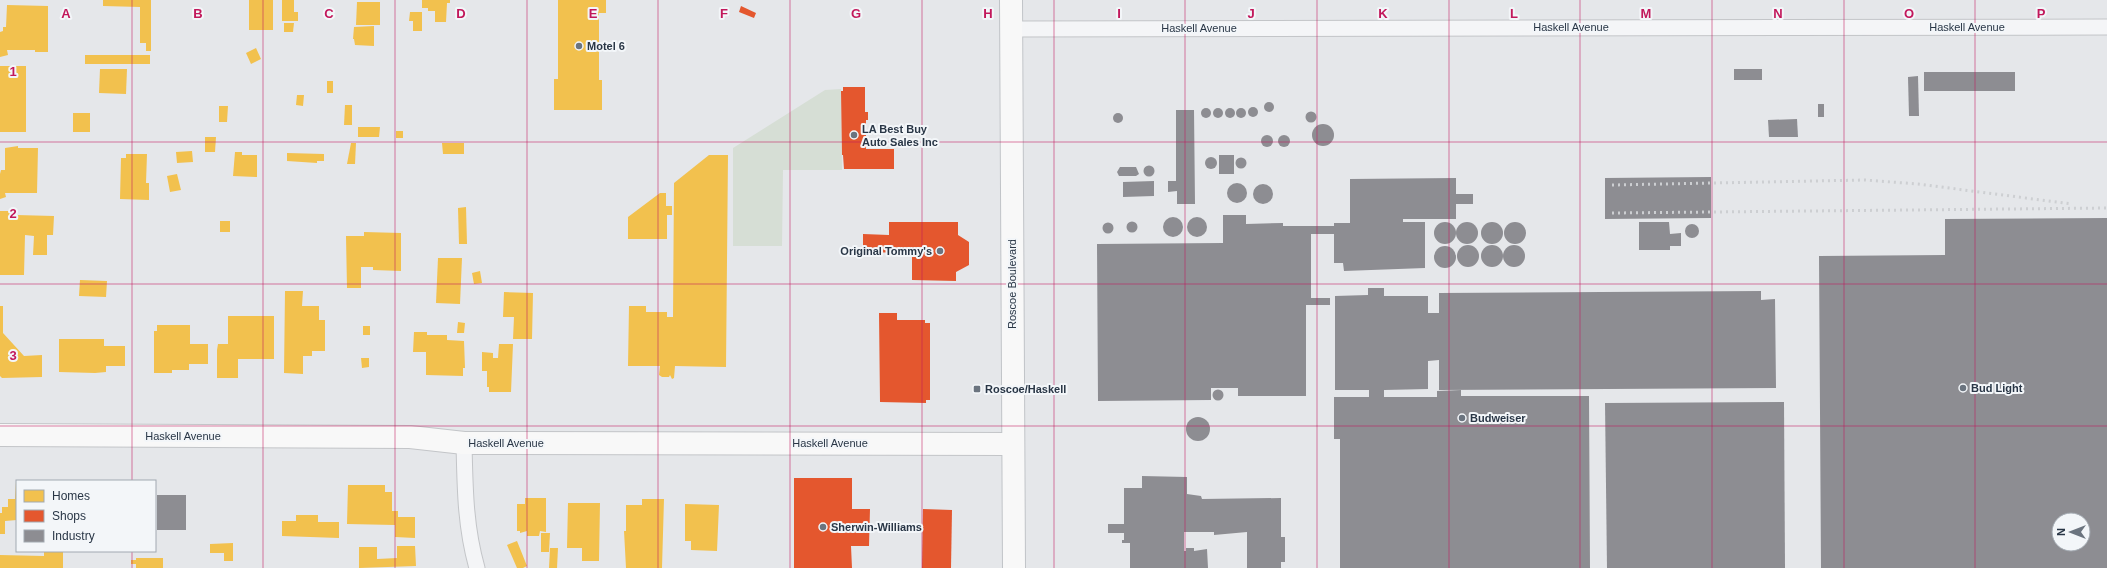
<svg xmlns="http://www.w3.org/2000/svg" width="2107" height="568" viewBox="0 0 2107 568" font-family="Arial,sans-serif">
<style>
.green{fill:#d6ded5}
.homes{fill:#f2c14e}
.shops{fill:#e4572e}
.industry{fill:#8d8d92;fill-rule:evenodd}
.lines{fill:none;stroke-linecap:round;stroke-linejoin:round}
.minor-casing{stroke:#c3c5c8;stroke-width:17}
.secondary-casing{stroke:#c3c5c8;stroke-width:24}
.primary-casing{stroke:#c1c4c8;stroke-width:24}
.minor{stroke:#f4f5f7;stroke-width:15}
.secondary{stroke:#f8f8f8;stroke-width:22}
.primary{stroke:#f8f8f8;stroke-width:22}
.rail{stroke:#cdcfd2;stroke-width:3;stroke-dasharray:2 4;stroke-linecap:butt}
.grid{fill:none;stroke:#c2185b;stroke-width:1;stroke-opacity:0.55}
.poi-dot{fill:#6b747f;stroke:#f3f6f9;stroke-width:1.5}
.labels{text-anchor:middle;stroke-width:4;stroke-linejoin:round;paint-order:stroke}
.street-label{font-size:11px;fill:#293646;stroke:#f3f6f9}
.poi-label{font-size:11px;font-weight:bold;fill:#293646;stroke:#f3f6f9;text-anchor:start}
.grid-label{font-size:13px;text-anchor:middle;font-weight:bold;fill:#c2185b;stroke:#f3f6f9;stroke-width:4;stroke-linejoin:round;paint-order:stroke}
</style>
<rect width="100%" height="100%" fill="#e5e7ea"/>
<polygon class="green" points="841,89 842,170 783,170 782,246 733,246 733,148 825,90"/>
<g class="homes">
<polygon points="103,0 151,0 151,51 146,51 146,43 140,43 140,7 103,6"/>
<rect x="249" y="0" width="24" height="30"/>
<polygon points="282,0 294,0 294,12 298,12 298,21 282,21"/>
<polygon points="422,0 450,0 450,3 447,3 446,22 435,22 435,11 428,11 428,8 422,8"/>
<polygon points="558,0 606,0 606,13 599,13 599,80 602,80 602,110 554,110 554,79 558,79"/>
<polygon points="357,2 380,2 380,25 356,25"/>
<polygon points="7,5 48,6 48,52 35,52 35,50 7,50 8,55 0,57 0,32 3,31 3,27 6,27"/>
<polygon points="410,12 422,12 422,31 413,31 413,21 409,21"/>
<polygon points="284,23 294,23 293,32 284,32"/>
<polygon points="374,26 374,46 355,45 354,39 353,39 354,27"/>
<polygon points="256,48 261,59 251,64 246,53"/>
<rect x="85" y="55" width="65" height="9"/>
<rect x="0" y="66" width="26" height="66"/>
<polygon points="100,69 127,69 126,94 99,93"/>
<rect x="327" y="81" width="6" height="12"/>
<polygon points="297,95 304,95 303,106 296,105"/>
<polygon points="345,105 352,105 352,125 344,125"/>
<polygon points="219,106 228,106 227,122 219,122"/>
<rect x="73" y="113" width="17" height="19"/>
<polygon points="358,127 380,127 379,137 358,137"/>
<rect x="396" y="131" width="7" height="7"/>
<polygon points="205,137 216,137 215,152 205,152"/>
<polygon points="351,143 356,143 355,164 347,164"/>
<polygon points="442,143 464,143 464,154 443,154"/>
<polygon points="18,146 18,148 38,148 37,193 5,193 6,197 0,199 0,174 1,170 5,170 5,148"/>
<polygon points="192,151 193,162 177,163 176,152"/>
<polygon points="235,152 242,152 242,155 257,155 257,177 233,176"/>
<polygon points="287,153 324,154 324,161 317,161 317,163 287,161"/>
<polygon points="126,154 147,154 146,183 149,183 149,200 120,199 121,158 126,158"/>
<polygon points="709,155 728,155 726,367 675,366 674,378 672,379 670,375 669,377 662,377 659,375 660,366 628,366 629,306 646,306 646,312 667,312 667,317 673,317 674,183"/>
<polygon points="177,174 181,190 170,192 167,176"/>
<polygon points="660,193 666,193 666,206 672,206 672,215 667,215 667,239 628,239 628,217"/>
<polygon points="466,207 467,244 459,244 458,208"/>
<polygon points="0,211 16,211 16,215 54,216 53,235 47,235 47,255 33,255 34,236 25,235 24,275 0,275"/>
<rect x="220" y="221" width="10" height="11"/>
<polygon points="364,232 401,233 401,271 373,270 373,267 361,267 361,288 347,288 346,236 364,236"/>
<polygon points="438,258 462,258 460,304 436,303"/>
<polygon points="480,271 482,283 474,284 472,273"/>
<polygon points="80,280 107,281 106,297 79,296"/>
<polygon points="285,291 303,291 302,306 319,306 319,320 325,320 325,351 312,351 312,356 303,356 303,374 284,373"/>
<polygon points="504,292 533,293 532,339 513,339 514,317 503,317"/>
<polygon points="0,306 3,306 3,333 24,356 42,355 42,377 2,378 0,376"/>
<polygon points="228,316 274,316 274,359 238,359 238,378 217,378 217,350 218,344 228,344"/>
<polygon points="458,322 465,323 464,333 457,333"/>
<polygon points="157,325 190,325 190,344 208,344 208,364 189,364 189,370 172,370 172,373 154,373 154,331 157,331"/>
<rect x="363" y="326" width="7" height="9"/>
<polygon points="414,332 427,332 427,335 447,335 447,340 464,341 465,368 463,368 463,376 426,375 426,352 413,352"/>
<polygon points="59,339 104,339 104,346 125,346 125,366 106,366 106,372 95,373 59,372"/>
<polygon points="499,344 513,344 511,392 489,392 489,387 487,387 487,371 482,371 482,352 493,353 493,358 498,358"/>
<polygon points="361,358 369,358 369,367 362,368"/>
<polygon points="16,482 17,520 5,521 5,534 0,534 0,513 2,513 2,507 8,507 8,499 15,499"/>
<polygon points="348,485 385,485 385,492 392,492 392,511 398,511 398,517 415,517 415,538 395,537 395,525 347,524"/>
<polygon points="525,498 546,498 546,532 540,531 539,536 527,536 527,531 520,533 520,531 517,531 517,504 525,504"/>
<polygon points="642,499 664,499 662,568 626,568 624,531 626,531 626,505 642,505"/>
<polygon points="568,503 600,503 599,561 582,561 582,548 567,548"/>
<polygon points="685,504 719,505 717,551 691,550 691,541 685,541"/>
<polygon points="296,515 318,515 318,522 339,522 339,538 282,536 282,521 296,521"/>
<polygon points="541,533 550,533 549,552 541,552"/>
<polygon points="517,541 527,566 523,568 517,568 507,545"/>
<polygon points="233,543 233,561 224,561 224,553 210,553 210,544"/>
<polygon points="397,546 415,546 416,566 359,568 359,547 377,547 377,559 397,558"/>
<polygon points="550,548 558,548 557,568 549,568"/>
<polygon points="44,551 63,551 63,568 0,568 0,555 44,556"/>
<polygon points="136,558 163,558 163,568 136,568 136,564 131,564 131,560 136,560"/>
</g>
<g class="shops">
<polygon points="741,6 756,13 754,18 739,12"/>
<polygon points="843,87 865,87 865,112 868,112 868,120 866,120 866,149 894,149 894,169 844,169 843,155 842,155 841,91 843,91"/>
<polygon points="889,222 958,222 958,235 969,242 969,265 956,272 956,281 912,280 912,251 908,251 908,253 863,252 863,234 889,235"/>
<polygon points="879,313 897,313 897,320 925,320 925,323 930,323 930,400 926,400 926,403 880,402"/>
<polygon points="794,478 852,478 852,509 870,509 869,546 851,546 852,568 794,568"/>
<polygon points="923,509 952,510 951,568 922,568"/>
</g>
<g class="industry">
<rect x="1734" y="69" width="28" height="11"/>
<rect x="1924" y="72" width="91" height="19"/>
<polygon points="1918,76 1919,116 1909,116 1908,77"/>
<circle cx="1269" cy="107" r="5"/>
<rect x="1818" y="104" width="6" height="13"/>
<circle cx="1253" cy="112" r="5"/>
<circle cx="1218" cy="113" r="5"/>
<circle cx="1230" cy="113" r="5"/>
<circle cx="1206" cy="113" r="5"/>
<circle cx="1241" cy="113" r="5"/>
<polygon points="1176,110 1194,110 1195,204 1177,204 1177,191 1168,192 1168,181 1176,181"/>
<circle cx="1311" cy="117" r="5.5"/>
<circle cx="1118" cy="118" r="5"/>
<polygon points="1797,119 1798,137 1769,137 1768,120"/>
<circle cx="1323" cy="135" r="11"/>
<circle cx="1284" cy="141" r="6"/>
<circle cx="1267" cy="141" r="6"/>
<rect x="1219" y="155" width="15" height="19"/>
<circle cx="1211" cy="163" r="6"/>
<circle cx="1241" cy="163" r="5.5"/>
<circle cx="1149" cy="171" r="5.5"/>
<polygon points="1120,167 1136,167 1139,174 1136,176 1119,176 1117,172"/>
<polygon points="1711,177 1711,218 1605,219 1605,178"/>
<polygon points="1456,178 1456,194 1473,194 1473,204 1456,204 1456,219 1403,219 1403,222 1425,222 1425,268 1344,271 1343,263 1334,263 1334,234 1311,234 1311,298 1330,298 1330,305 1306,305 1306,396 1238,396 1238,388 1211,388 1211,400 1098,401 1097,244 1223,243 1223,215 1246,215 1246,224 1283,223 1283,226 1334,226 1334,223 1350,223 1350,179"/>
<polygon points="1154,181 1154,196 1123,197 1123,182"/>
<circle cx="1237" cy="193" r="10"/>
<circle cx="1263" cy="194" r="10"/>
<circle cx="1173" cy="227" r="10"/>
<circle cx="1197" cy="227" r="10"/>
<path d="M2107,218v350h-286l-2,-312 126,-1v-36zM2059,520h24v24h-24z"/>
<circle cx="1132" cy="227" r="5.5"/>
<polygon points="1639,222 1669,222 1670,234 1681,233 1681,246 1670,246 1670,250 1639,250"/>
<circle cx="1492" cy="233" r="11"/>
<circle cx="1467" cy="233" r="11"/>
<circle cx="1515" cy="233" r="11"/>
<circle cx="1445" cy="233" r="11"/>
<circle cx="1108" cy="228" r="5.5"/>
<circle cx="1692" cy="231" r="7"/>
<circle cx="1492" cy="256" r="11"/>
<circle cx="1514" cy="256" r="11"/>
<circle cx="1468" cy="256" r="11"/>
<circle cx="1445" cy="257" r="11"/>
<polygon points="1368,288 1384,288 1384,296 1428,296 1428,313 1439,313 1439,293 1761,291 1761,300 1775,299 1776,388 1439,390 1439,360 1428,361 1428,389 1384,390 1384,397 1437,397 1437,391 1461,390 1461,396 1589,396 1590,568 1340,568 1340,439 1334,439 1334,397 1369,397 1369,390 1335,390 1335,296 1368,295"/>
<circle cx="1218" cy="395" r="5.5"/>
<polygon points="1784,402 1785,568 1607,568 1605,403"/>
<circle cx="1198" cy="429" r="12"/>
<polygon points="1142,476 1187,477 1187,494 1201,496 1202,499 1281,498 1281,537 1285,537 1285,562 1281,562 1281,568 1247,568 1247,532 1214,535 1214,532 1184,532 1184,551 1186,551 1186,548 1194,548 1194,551 1207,549 1208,568 1130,568 1130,543 1122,543 1122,540 1124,540 1124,533 1108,533 1108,524 1124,524 1124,488 1142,488"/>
<rect x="157" y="495" width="29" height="35"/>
</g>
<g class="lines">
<defs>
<g id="minor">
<polyline points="1011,29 2107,27"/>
<path d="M464,443c1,43 1,83 13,125"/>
</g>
<polyline id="secondary" points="0,435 410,437 464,443 1013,444"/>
<polyline id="primary" points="1011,0 1014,568"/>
</defs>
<use href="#minor" class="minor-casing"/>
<use href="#secondary" class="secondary-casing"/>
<use href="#primary" class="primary-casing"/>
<use href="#minor" class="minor"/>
<use href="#secondary" class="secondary"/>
<use href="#primary" class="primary"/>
<g class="rail">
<polyline points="1612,185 1865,180 1918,184 2072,204"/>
<polyline points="1612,213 2107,208"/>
</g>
</g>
<path class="grid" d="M132,0v481M263,0v568M395,0v568M527,0v568M658,0v568M790,0v568M922,0v568M1054,0v568M1185,0v568M1317,0v568M1449,0v568M1580,0v568M1712,0v568M1844,0v568M1975,0v568M0,142h2107M0,284h2107M0,426h2107M132,551v17"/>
<g class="poi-dot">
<circle cx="579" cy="46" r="4"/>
<circle cx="854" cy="135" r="4"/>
<circle cx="940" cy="251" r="4"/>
<circle cx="1963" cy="388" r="4"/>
<rect x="973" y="385" width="8" height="8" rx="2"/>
<circle cx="1462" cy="418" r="4"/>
<circle cx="823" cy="527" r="4"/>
</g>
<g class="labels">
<g class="street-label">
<text x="1571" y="31">Haskell Avenue</text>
<text x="1967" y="31">Haskell Avenue</text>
<text x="1199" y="32">Haskell Avenue</text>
<text transform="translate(1012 284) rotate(-90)" y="4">Roscoe Boulevard</text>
<text x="183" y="440">Haskell Avenue</text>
<text x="506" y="447">Haskell Avenue</text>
<text x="830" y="447">Haskell Avenue</text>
</g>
<g class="poi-label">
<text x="587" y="50">Motel 6</text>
<text x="862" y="133">LA Best Buy<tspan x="862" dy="13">Auto Sales Inc</tspan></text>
<text x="932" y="255" text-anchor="end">Original Tommy's</text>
<text x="1971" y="392">Bud Light</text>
<text x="985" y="393">Roscoe/Haskell</text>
<text x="1470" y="422">Budweiser</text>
<text x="831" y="531">Sherwin-Williams</text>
</g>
</g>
<g class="grid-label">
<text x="66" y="18">A</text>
<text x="198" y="18">B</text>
<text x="329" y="18">C</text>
<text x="461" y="18">D</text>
<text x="593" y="18">E</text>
<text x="724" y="18">F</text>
<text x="856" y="18">G</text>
<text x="988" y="18">H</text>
<text x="1119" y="18">I</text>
<text x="1251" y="18">J</text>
<text x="1383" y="18">K</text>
<text x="1514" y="18">L</text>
<text x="1646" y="18">M</text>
<text x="1778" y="18">N</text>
<text x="1909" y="18">O</text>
<text x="2041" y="18">P</text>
<text x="13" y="76">1</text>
<text x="13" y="218">2</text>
<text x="13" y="360">3</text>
</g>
<rect x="16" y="480" width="140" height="72" fill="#f3f6f9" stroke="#a2a9b1"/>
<rect x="24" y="490" width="20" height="12" fill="#f2c14e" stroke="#a2a9b1"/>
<text x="52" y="500" font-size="12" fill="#293646">Homes</text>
<rect x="24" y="510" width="20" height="12" fill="#e4572e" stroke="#a2a9b1"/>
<text x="52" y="520" font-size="12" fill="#293646">Shops</text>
<rect x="24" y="530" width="20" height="12" fill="#8d8d92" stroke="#a2a9b1"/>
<text x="52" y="540" font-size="12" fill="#293646">Industry</text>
<g transform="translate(2071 532) rotate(270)"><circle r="19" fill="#f3f6f9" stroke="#a2a9b1"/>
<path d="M0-3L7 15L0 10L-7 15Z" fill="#6b747f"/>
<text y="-6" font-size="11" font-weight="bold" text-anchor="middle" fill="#293646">N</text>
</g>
</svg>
